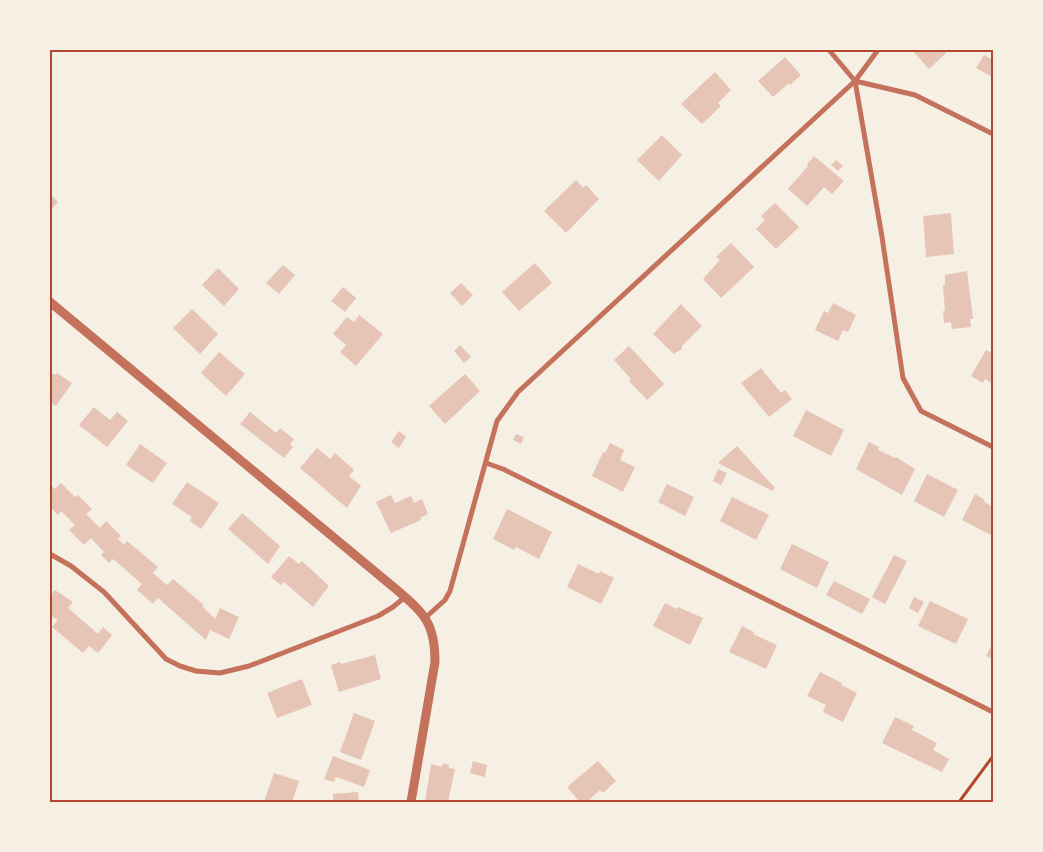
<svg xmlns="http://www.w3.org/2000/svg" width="1043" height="852" viewBox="0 0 1043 852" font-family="Rubik,sans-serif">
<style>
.building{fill:#e6c5b7}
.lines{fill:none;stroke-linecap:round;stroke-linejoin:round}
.path{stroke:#b5482f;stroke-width:3}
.minor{stroke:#c5725c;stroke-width:5}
.tertiary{stroke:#c5725c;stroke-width:9}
.neatline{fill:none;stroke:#b5482f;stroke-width:2}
</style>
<rect width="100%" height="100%" fill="#f6efe4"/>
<g class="building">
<polygon points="912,50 943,50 946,53 929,69"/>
<polygon points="984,55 991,59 993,55 992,77 976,68"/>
<polygon points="785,57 801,75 790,85 789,83 773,97 758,81"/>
<polygon points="715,72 731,90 718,103 721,106 702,124 681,104"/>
<polygon points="662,135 682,155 659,181 637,160"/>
<polygon points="814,156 844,181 832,194 824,187 807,206 788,189 808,166 807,164"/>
<polygon points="836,160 843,166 838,171 831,165"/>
<polygon points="576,180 583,188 586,185 599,199 566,233 544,211"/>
<polygon points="50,194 58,202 50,211"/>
<polygon points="775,203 799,227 776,249 756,229 765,220 761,216"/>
<polygon points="951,213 954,254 926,257 923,216"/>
<polygon points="731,243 754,267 721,298 703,279 720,260 716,257"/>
<polygon points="535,263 552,283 519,311 502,292"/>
<polygon points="283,265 295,275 279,294 266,283"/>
<polygon points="218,268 239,289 224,306 202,285"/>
<polygon points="967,271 973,319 970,319 971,327 952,329 951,322 944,323 943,311 945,311 943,286 945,285 945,275"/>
<polygon points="461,283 473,295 462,306 450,293"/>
<polygon points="343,287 356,298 345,312 331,301"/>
<polygon points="833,303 856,315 848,332 843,330 838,341 815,330 824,311 828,313"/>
<polygon points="681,304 702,326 682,346 682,349 674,354 653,334"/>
<polygon points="192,309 218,334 200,354 173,328"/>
<polygon points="359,315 383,334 356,366 340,352 346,345 333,334 347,317 354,322"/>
<polygon points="460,345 471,357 464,363 454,351"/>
<polygon points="629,346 664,384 647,400 629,381 631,379 614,360"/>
<polygon points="986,350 993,353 993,384 985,379 983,383 971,376"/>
<polygon points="219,352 245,374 226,396 201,373"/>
<polygon points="761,368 781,393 785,390 792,399 769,417 741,383"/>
<polygon points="50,372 55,375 57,373 72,383 56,406 50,402"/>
<polygon points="465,374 480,391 445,424 429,406"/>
<polygon points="94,407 110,420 117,412 128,421 107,447 79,425"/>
<polygon points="806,410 844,430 831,456 793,436"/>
<polygon points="250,412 276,433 280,428 294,439 290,445 293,447 284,458 240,424"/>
<polygon points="399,431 406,437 399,448 391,442"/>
<polygon points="516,434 524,437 521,444 513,440"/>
<polygon points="869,442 879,447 878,450 895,458 896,457 915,469 902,495 856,469"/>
<polygon points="610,443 624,450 620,460 635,467 623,492 592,476 603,452 605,453"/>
<polygon points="140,444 167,463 153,483 126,465"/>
<polygon points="737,446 775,488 772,491 718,463"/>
<polygon points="317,448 330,459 335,453 354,470 349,476 361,486 347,508 300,468"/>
<polygon points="718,469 727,473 721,485 713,481"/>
<polygon points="927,474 958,490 944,517 914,501"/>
<polygon points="187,482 219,503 201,529 190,521 192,517 172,504"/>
<polygon points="61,483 75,497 78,495 92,509 86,514 100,528 106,521 121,536 118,539 124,545 127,541 158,567 153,573 167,585 173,579 204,605 202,606 215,619 220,608 239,617 229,639 210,630 206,640 158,598 153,604 137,590 142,584 113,559 109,563 101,555 104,552 91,538 84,545 69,530 75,525 61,511 58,515 50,507 50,484 55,489"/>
<polygon points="667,484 694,497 685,516 658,502"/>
<polygon points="975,494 985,500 984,502 993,507 993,536 962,520"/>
<polygon points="391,495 395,503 411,496 414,503 422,499 428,514 420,518 421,520 391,533 376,502"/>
<polygon points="732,497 769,515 756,540 720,521"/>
<polygon points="507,509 552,532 539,559 516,547 514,550 493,539"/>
<polygon points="242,513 280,546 268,564 228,529"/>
<polygon points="792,544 829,562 817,588 780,569"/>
<polygon points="894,555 907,561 885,604 872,597"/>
<polygon points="289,556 299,564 302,561 329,586 313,607 284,582 281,585 271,577"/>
<polygon points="578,564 599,574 600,571 614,578 601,604 567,587"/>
<polygon points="834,581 870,599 862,614 826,595"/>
<polygon points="55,590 73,602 68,608 98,634 103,627 112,635 98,653 89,646 83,653 52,627 58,620 50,615 50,592 52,594"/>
<polygon points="914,597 924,602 918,613 909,608"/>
<polygon points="930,601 968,619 956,644 918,626"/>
<polygon points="665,603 677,609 678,607 703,618 690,645 653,626"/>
<polygon points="742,626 754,632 753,634 777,645 766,669 729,652"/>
<polygon points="993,642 993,659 986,656"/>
<polygon points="375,655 381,679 339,692 331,665 340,662 341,664"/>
<polygon points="820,672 842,683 841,685 857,693 843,722 823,712 826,705 807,696"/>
<polygon points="302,679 312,705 277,718 267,693"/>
<polygon points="354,713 375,721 361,760 340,752"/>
<polygon points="895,717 914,726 912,730 937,743 933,750 949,759 942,772 882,743"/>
<polygon points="333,756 370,770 364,787 336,777 334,782 324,779"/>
<polygon points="473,761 487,765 485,777 470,773"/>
<polygon points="598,761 616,781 603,793 600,790 587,802 580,802 567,787"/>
<polygon points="443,763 449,765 449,768 455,769 448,802 425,802 431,764 442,767"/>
<polygon points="274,773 299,781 292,802 264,802"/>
<polygon points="358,792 359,802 333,802 333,794"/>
</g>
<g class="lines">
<polyline class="path" points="959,802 993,756"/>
<g class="minor">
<polyline points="829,50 855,81 882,237 903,378 921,411 993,447"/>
<polyline points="855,81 915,95 993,134"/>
<polyline points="486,463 503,469 993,712"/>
<polyline points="50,554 71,566 104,592 166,659 180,666 196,671 220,673 249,666 378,616 393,607 405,597"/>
<polyline points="425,618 445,600 450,591 497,421 518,392 855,81 878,50"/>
</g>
<path class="tertiary" d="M50,302l347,288c28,24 38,34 38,72l-24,140"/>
</g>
<rect width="1043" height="852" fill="none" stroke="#f6efe4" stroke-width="102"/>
<rect x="51" y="51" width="941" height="750" class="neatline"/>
</svg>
